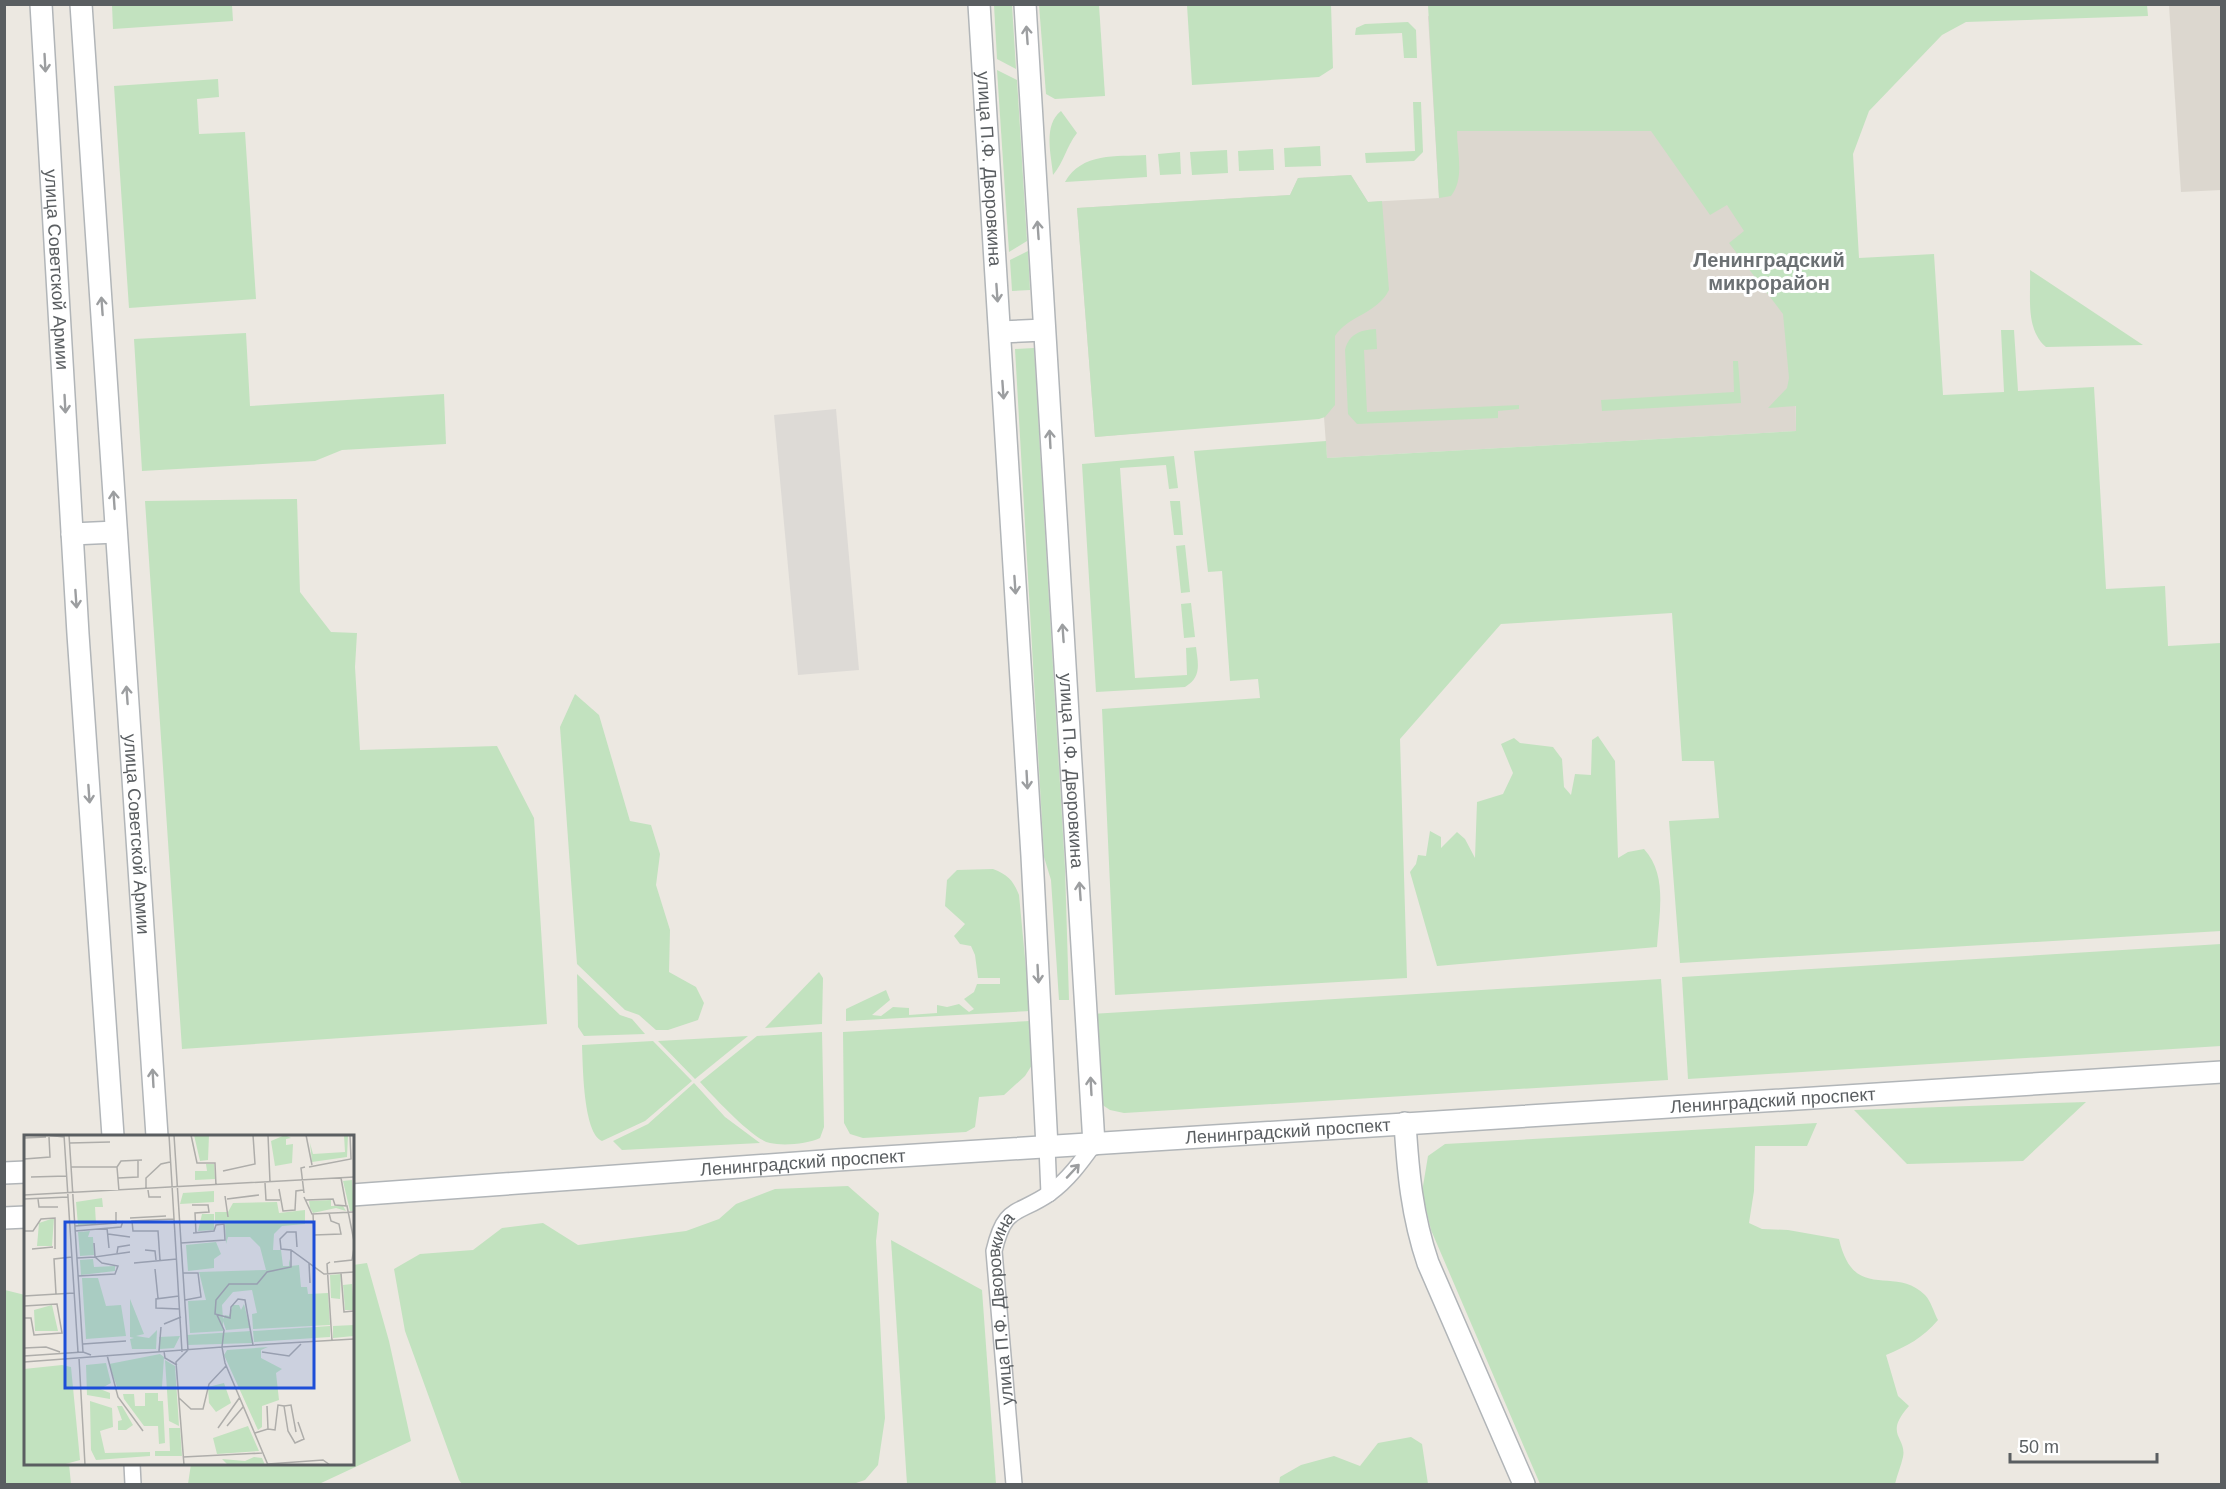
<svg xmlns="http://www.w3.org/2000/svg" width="2226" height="1489" viewBox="0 0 2226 1489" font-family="Arial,sans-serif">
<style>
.industrial{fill:#dddad6}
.education{fill:#dcd7cf}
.green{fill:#c2e2bf}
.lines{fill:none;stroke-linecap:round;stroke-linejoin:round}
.street-casing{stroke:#b2b5b8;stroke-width:18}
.secondary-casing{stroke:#b1b5b8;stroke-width:24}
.street{stroke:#fff;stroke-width:15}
.secondary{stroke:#fff;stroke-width:21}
.oneway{stroke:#9c9ea0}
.labels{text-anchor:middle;stroke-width:6;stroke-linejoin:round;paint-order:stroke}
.street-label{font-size:18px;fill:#5a5e61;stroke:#fff}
.neighbourhood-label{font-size:20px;font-weight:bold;fill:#6b7073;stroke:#fff}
.inset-road{fill:none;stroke:#aeadaa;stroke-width:1.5}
.view{fill:#1d4ed8;fill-opacity:0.15;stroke:#1d4ed8;stroke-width:3}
.inset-edge{fill:none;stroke:#5a5e61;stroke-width:3}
</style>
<rect width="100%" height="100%" fill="#ece8e1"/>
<polygon class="industrial" points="836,409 859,670 798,675 774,415"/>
<g class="education">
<polygon points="2169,5 2221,5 2221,190 2181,192"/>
<polygon points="1428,16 1793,126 1796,431 1327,458 1324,417 1095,437 1077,208 1290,195 1298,178 1351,175 1368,202 1439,198"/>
</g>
<g class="green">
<polygon points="112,5 232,5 233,21 113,29"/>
<polygon points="994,5 1012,5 1016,69 997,59"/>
<polygon points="1039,5 1099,5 1105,96 1055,99 1046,94"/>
<polygon points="1187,5 1331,5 1333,68 1319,77 1192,85"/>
<path d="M1428,5h719l1,11 -182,6 -24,13 -73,76 -16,43 6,104 75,-4 9,141 61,-3 -3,-62h13l4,61 76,-4 12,202 59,-3 3,60 53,-3v288l-541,32 -11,-142 50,-3 -5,-57h-32l-10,-148 -171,11 -101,115 7,239 -292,17 -13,-286 158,-11 -2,-19 -28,2 -8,-110 -14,1 -14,-121 132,-10 1,17 469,-27v-25l-28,2 19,-20 2,-10 -6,-64 -54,-71 15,-12 -17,-26 -17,10 -59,-84h-194c0,22 8,47 -6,65l-12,2z"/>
<polygon points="1408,22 1416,30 1417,58 1404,58 1402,33 1355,35 1356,28 1365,24"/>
<polygon points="997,70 1017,80 1027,241 1009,252"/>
<polygon points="218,79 219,97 197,99 199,134 245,132 256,299 129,308 114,86"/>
<polygon points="1413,102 1421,102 1423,152 1414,161 1366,163 1365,153 1415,151"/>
<path d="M1061,111l16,22c-11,14 -13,29 -24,42 -2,-21 -10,-50 8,-64z"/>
<polygon points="1320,146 1321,166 1285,167 1284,148"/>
<polygon points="1273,149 1274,170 1239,171 1238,151"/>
<polygon points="1227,150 1228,173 1192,175 1190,152"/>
<polygon points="1180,152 1181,174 1160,175 1158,154"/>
<path d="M1146,155l1,22 -82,5c17,-30 51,-25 81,-27z"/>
<path d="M1351,175l17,27 14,-1 7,89c-12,24 -40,25 -54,46v69l-10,12 -6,2 -224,18 -18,-229 213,-13 8,-17z"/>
<polygon points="1028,251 1030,290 1012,291 1010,260"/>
<path d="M2030,270l113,75 -97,2c-21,-18 -15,-50 -16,-77z"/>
<path d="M1376,329l1,20 -13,1 3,62 152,-7v4l-21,2v7l-141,6 -9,-10 -3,-64c4,-16 15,-20 31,-21z"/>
<polygon points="246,333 250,406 444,394 446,444 342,450 315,461 142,471 134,339"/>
<polygon points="1034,348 1065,868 1069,1000 1059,1000 1051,880 1044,857 1015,349"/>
<polygon points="1733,361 1738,361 1741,403 1602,411 1601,400 1734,392"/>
<path d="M1174,456l4,32 -9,1 -3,-24 -46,3 15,210 52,-3 -1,-27 10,-1c2,17 6,30 -11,40l-89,5 -14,-228z"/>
<polygon points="297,499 300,592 331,632 357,633 355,667 360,750 497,746 534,818 547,1024 182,1049 145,501"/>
<polygon points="1170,501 1180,501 1183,535 1174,535"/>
<polygon points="1185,545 1190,592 1181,593 1176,546"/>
<polygon points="1191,603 1195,637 1184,638 1181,604"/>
<polygon points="575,694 599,715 630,821 651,825 660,854 656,885 670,930 669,972 696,987 704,1003 698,1020 668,1030 656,1030 639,1015 625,1010 577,964 560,727"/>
<path d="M1598,736l17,25 3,97 10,-6 16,-3c24,26 15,65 13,98l-220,19 -27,-94 6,-8 2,-9 8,1 4,-25 11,6v11l16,-16 8,7 10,19 2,-56 26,-8 10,-21 -12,-29 13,-6 6,5 33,4 9,12 2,28 7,8 4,-21 16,1 1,-35z"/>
<path d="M993,869c15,6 20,11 26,26l11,116 -184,10v-12l40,-19 4,10 -18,15 9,1 12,-9 16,1v7l28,-2v-8l10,2 12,-3 10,8 5,-3 -10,-10 10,-7 3,-8h23v-6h-22l-3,-23 -4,-9 -11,-2 -6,-8 11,-12 -20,-18 2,-26 10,-10z"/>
<polygon points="2221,944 2221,1046 1688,1079 1682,977"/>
<polygon points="819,972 823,978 822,1024 765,1028"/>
<polygon points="577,974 620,1015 632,1019 645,1034 584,1036 578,1027"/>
<polygon points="1661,979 1668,1080 1124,1113 1110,1110 1101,1104 1091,1014"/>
<polygon points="1030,1021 1032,1065 1025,1076 1004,1095 979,1097 975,1127 966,1132 863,1138 850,1134 844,1123 843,1032"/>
<path d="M822,1032l2,95 -4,11c-12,6 -37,8 -50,5 -17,-3 -58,-48 -70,-61l57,-46z"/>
<polygon points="748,1036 695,1079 658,1041"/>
<path d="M653,1041l39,40 -47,40 -43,20c-19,-8 -19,-76 -20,-96z"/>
<polygon points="694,1083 725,1117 760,1143 622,1150 613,1141 648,1124"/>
<polygon points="2086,1102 2023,1161 1907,1164 1854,1110"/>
<path d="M1817,1123l-10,23h-52l-1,45 -5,32 13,6 26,1 51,9c15,65 55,25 86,56 6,6 9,18 13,25 -15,18 -31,26 -52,35l12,41 11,10c-26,29 -2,31 -6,51 -2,9 -6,18 -8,27h-355l-109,-254 -9,-38 6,-36 17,-12z"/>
<polygon points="848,1186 879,1213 876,1241 885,1418 878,1465 865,1480 853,1484 462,1484 459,1480 405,1331 394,1269 420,1254 473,1250 502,1228 543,1223 578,1245 686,1231 719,1219 736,1204 775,1189"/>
<polygon points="891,1240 982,1290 996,1484 907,1484"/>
<polygon points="367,1263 389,1341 411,1441 319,1484 188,1484 191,1464 352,1464 353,1265"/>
<polygon points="5,1290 25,1295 26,1464 69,1464 71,1484 5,1484"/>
<polygon points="1411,1437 1422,1444 1428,1484 1279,1484 1280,1477 1301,1465 1334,1456 1360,1466 1378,1443"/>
</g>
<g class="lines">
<defs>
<g id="street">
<polyline points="1047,1147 1049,1194"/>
<polyline points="132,1464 133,1484"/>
<path id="s1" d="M1014,1484l-20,-233c11,-47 23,-35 56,-58 18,-13 31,-31 44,-49"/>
</g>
<g id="secondary">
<path id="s2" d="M41,4l37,630 35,502"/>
<path id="s3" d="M81,4l76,1132"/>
<path id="s4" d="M979,4l53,852 15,291"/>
<path id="s5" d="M1025,4l69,1140"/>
<polyline points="1000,332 1044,330"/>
<polyline points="72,534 116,532"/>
<path d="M1405,1123c3,49 7,93 23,140l96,221"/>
<polyline points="4,1173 26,1172"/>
<path id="s6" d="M352,1195l485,-35 1385,-88"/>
<polyline points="4,1218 26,1217"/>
</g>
</defs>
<use href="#street" class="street-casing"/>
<use href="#secondary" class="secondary-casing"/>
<use href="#street" class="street"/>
<use href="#secondary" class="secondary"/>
</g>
<defs><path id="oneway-shaft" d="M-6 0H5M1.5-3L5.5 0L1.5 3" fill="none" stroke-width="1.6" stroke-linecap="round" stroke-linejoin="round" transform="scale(1.5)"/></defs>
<g class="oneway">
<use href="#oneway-shaft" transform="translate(1027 35) rotate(-94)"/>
<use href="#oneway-shaft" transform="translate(45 63) rotate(87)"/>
<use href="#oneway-shaft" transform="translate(1038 230) rotate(-94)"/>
<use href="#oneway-shaft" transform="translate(997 293) rotate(86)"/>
<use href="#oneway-shaft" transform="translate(102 306) rotate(-94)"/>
<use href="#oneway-shaft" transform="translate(1003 390) rotate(86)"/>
<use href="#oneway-shaft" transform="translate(65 404) rotate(87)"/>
<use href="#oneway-shaft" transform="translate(1050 439) rotate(-93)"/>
<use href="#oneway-shaft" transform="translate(114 500) rotate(-94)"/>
<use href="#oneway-shaft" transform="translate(1015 585) rotate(86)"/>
<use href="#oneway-shaft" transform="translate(76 599) rotate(86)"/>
<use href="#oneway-shaft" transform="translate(1063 633) rotate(-94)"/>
<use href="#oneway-shaft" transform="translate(127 695) rotate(-94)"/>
<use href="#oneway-shaft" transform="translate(1027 780) rotate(87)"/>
<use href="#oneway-shaft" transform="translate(89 794) rotate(86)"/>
<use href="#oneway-shaft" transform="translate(1080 891) rotate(-94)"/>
<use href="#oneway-shaft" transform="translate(1038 974) rotate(87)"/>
<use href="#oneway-shaft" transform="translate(153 1078) rotate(-93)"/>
<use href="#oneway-shaft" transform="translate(1091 1086) rotate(-93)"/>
<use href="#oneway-shaft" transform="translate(1073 1171) rotate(-47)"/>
</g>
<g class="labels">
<g class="street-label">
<text dy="6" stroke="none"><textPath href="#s4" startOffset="165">улица П.Ф. Дворовкина</textPath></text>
<text dy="6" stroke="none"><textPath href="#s2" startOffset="266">улица Советской Армии</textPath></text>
<text dy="6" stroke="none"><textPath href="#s5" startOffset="768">улица П.Ф. Дворовкина</textPath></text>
<text dy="6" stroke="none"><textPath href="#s3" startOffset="832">улица Советской Армии</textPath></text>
<text dy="6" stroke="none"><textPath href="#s6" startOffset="1424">Ленинградский проспект</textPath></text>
<text dy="6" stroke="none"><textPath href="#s6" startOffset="938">Ленинградский проспект</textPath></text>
<text dy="6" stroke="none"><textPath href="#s6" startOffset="452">Ленинградский проспект</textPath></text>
<text dy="6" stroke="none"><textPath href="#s1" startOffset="177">улица П.Ф. Дворовкина</textPath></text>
</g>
<g class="neighbourhood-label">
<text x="1769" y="267">Ленинградский<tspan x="1769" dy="23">микрорайон</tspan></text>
</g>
</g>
<g transform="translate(24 1135)">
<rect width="330" height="330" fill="#ece8e1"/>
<path d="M170,0h15l-1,25 -8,1zM261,0l6,3 -5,1v6l7,-1 -1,19 -17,3 -4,-25zM320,0h4l-1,22 -35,5 -2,-19 3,11 32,-2zM182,29h8l1,15 -20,1v-9h12zM328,45l2,31h-4l-7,-30zM190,56v11l-34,2 3,-11zM78,63l1,9h-8l1,17 -18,1 -2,-23zM307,65v6h12l3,5 -10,-3 -23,5 -3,-5 -1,-7zM253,67l2,11 26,-3v14l-23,2 -8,8 -1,16h8l2,16h6v-7l2,7 8,-1 2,22h6l1,7 20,-1 2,32 -77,4 -1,-15 5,-1 -5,-23 -19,2 -11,13 1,14 2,-4 4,1 4,-11h6l2,5 3,-6 6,24 -24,2 -3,-9v10l-33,2 -2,-32 18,-1 -7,-28 67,-2 -6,-23 -10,-10h-22l-2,7 -1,-21h-10v-11h13l5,-9zM178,79h12v16l-16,1zM30,83l-2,28h-15l2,-23zM66,96l-2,6h5l1,18 -14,1 -2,-24zM192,107l5,12 -7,5v9l-26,3 -2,-26zM69,124l1,8 21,-1v5l-34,4 -1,-15zM317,139l-1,25 -9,-1 -1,-23zM58,143h16l8,28 15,-1 5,31 -40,3zM328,149l2,26h-9l-2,-25zM106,164l14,35 -8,2 13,2 8,-8 -1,19h-24l-2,-10 4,-1 -4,-1zM28,170l6,26h-23l-1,-21zM330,190v11l-21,2v-12zM306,191v11l-76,5 -1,-11zM227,196l1,12 -64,2 -1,-10zM156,201l-6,12 -14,1 -1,-12zM244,212l-7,3v8l21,11 -6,4 3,27 -17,6v21l-4,3 -34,-75 3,-5zM136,219l4,3 -2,30h-45l-8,-23zM141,225l10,6 4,60 -10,-5zM82,228l5,20 -11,6 10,4v6l-23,-4 -1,-30zM38,230l9,2 9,93 -18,5h-38v-96zM200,248l7,20 -15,9 -7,-9 -1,-16zM121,258h13v8h5l2,42 -6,1 -1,-18h-14l-20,-27 -1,-5h11l1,12h10zM66,266l22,7 1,19 -13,4 5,22 45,-1v4l-54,4 -5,-10zM93,271h5l11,19 -7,5h-8v-9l4,-1zM224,291l11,25 -42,3 -4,-16zM145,293h11l2,28h-27v-5h15zM230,322l8,1 3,7h-37l-6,-6 23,2z" fill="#c2e2bf"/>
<path class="inset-road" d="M22,0l18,2M40,0l14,217M45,0l14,217M145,0l13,217M150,0l14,215 -12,12 8,103M167,0l6,28h18l1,23M244,0l2,47M282,0l6,30M0,3l22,-1M46,8l40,-1M0,24l26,-2 -1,-20M47,32h46l2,24M93,32l4,-6 21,-1M285,32l42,-8 -1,-24M199,36l32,-7 -2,-29M7,42l36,-1M94,43l20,-1v-17M317,43l5,27M241,48l1,17h14M255,54l4,22 12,-1 1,-19 7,-1M122,55v-12l15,-14 9,-2M124,55l1,7h12M280,58l-3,-25 4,-1M0,60l330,-18M201,61l3,21M280,62l8,17 42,-2M0,64l44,-2M14,64l1,8h19M203,64l32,-4M282,65l27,-1 2,6 12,1 7,35M168,70h16l1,7 -14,1 1,20M289,79l1,21 27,-1 -2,-10 -8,-3 -2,-8M106,83l36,-2M51,91l41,-3v-11M83,93l2,20M0,96h9l8,-12 14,-1v31M51,96l46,-4 2,-6M84,99l22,3M70,108l1,14 35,-5M157,108l44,-3 -1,-16 -8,1 -2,6 -21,2M273,112l-1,-15h-9l-7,7 1,10 10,1 33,24 30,-2M8,114l21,-2M121,115l10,1 1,9M93,118l1,-6 12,-2M53,123l18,-1 7,6 16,3 -3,8 -37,2M136,125l-2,-29h-25l-1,-10 42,-2M306,127l-3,2 5,77M310,127l18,-2 2,-12M110,128l43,-4M285,128l1,20M131,134l3,29M159,138h15l3,24 -16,3M317,138l3,39 10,-1M32,159l-2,-35 18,-2M0,161l50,-3M155,161l-23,3v9l24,1M193,180l7,15 -2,17 132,-8M0,183h7l3,17 28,-2 -5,-29 -33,2M140,189l17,-7M59,209l43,-3M229,210l-8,-45 -7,-1 -7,8 -1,11 -15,-4 1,-14 13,-16h28l10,-12 24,-5v-17M0,213l22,-1 14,5M135,216l2,-24M140,216l1,7 12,7M238,217l27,4 12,-12M83,220l11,42 25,34M0,221l59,-4 8,3M55,223l6,107M0,227l198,-15 3,16 43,102M155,263l12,11h12l6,-25 17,-18M260,271l7,-1 5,27M203,291l16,-19M194,293l22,-31M244,294l7,1 3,-25 6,1 4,25 7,12 9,-4 -6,-17M231,298l13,-4 -1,-23M159,322l79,-4M244,329l55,-4 7,5"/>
<path class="view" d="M41,87h249v166h-249z"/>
<rect width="330" height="330" class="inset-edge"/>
</g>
<rect width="2226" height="1489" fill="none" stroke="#5a5e61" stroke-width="12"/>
<path d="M2010 1453v9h147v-9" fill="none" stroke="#5a5e61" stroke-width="3"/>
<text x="2019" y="1453" font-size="18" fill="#5a5e61" stroke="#ffffff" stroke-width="4.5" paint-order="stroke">50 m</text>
</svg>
